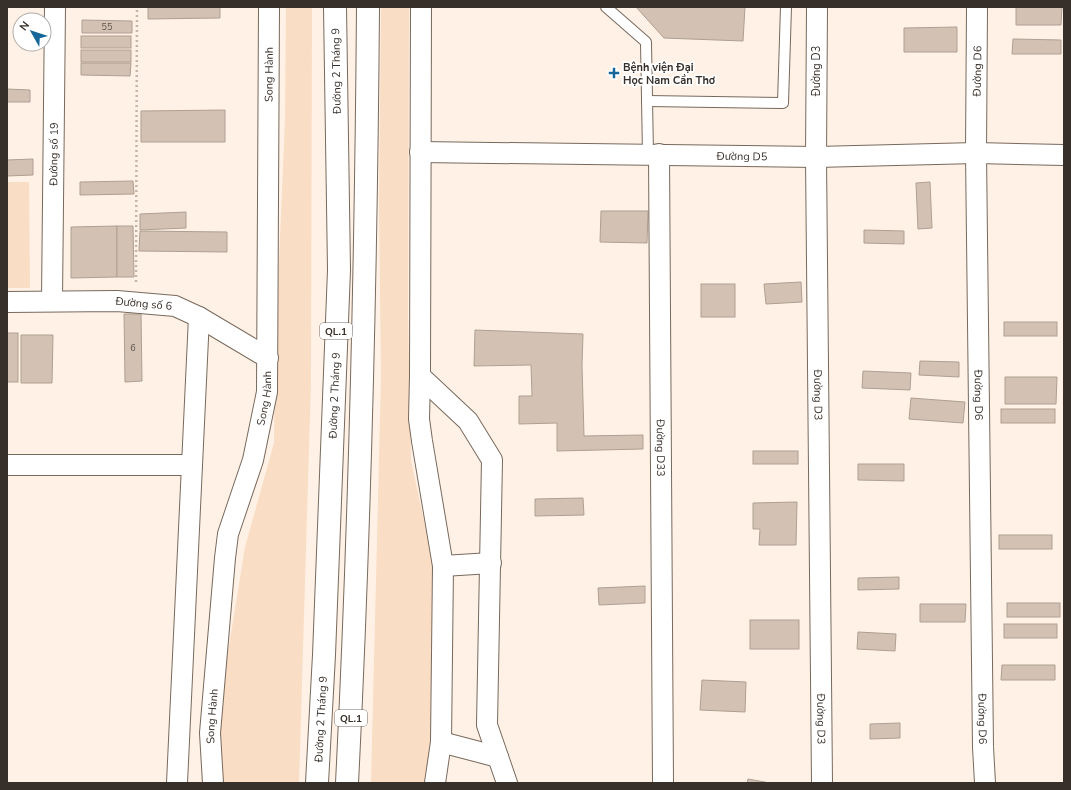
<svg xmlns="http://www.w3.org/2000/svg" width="1071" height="790" viewBox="0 0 1071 790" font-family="'Nunito Sans',sans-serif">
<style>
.green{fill:#f9ddc5}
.building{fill:#d3c2b4;stroke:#af9f92}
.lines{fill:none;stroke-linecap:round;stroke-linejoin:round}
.lane-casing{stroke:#78695d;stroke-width:12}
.street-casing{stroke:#78695d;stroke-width:22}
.highway-casing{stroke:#78695d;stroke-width:24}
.path{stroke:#c2b6ac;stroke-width:2.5;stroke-dasharray:2 3;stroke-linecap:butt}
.lane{stroke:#fff;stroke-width:10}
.street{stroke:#fff;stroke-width:20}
.highway{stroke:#fff;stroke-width:22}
.poi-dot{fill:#166799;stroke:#fff;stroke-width:1.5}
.labels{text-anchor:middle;stroke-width:3.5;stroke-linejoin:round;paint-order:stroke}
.number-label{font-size:9px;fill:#5d544c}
.shield{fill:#fff;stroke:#726d6a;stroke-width:1}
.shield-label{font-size:10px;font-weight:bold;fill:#362f2a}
.poi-label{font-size:11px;font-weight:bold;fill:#362f2a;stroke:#fff;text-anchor:start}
.street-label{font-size:11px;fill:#362f2a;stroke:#fff}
</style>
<rect width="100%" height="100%" fill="#fff1e5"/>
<g class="green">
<polygon points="286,7 312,7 311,381 299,783 222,783 218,771 223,683 245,547 274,443 275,358 285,119"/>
<polygon points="381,7 409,7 408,318 411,460 436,578 433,699 427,783 371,783 381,377 379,203"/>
<polygon points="7,182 29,182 30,288 7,288"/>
</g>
<g class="building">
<polygon points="148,7 220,7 220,18 148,19"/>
<polygon points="636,7 745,7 743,41 664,38"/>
<polygon points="1016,7 1062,7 1061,25 1016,25"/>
<polygon points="82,20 132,21 132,33 82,33"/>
<polygon points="957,27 957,52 904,52 904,28"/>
<rect x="81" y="36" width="50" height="12"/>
<polygon points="1013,39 1061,40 1061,54 1012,54"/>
<rect x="81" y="50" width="50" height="12"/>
<polygon points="81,63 131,63 130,76 81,75"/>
<polygon points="7,89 30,90 30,102 7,102"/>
<polygon points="225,110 225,142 141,142 141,111"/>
<polygon points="33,159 33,175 7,176 7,160"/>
<polygon points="133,181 134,194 80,195 80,182"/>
<polygon points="930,182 932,228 918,229 916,183"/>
<polygon points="601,211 648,211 647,243 600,242"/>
<polygon points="186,212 186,228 140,230 140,214"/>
<polygon points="117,226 117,277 71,278 71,227"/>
<polygon points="117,226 133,226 134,277 117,277"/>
<polygon points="864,230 904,231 904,244 864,243"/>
<polygon points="140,231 227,232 227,252 139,251"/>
<polygon points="801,282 802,302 766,304 764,284"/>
<rect x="701" y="284" width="34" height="33"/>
<polygon points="124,314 141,314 142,381 125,382"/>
<rect x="1004" y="322" width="53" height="14"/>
<polygon points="475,330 583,334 582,365 584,436 643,435 643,449 557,451 557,423 519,424 519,396 532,396 531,365 474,366"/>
<rect x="7" y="333" width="11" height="49"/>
<polygon points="21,335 53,335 52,383 21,383"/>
<polygon points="920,361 959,362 959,377 919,375"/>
<polygon points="863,371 911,373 910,390 862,388"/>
<polygon points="1005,377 1057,377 1056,404 1005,404"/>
<polygon points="911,398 965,402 963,423 909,419"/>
<rect x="1001" y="409" width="54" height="14"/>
<rect x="753" y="451" width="45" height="13"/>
<polygon points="858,464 904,464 904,481 858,480"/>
<polygon points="583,498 584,515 535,516 535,499"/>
<polygon points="797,502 796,545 759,545 760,529 753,529 753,503"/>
<rect x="999" y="535" width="53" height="14"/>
<polygon points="899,577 899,589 858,590 858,578"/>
<polygon points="645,586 645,603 599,605 598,588"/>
<rect x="1007" y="603" width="53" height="14"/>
<polygon points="920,604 966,604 965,622 920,622"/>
<rect x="750" y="620" width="49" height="29"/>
<rect x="1004" y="624" width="53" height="14"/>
<polygon points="858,632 896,634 895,651 857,649"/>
<polygon points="1002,665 1055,665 1055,680 1001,680"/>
<polygon points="702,680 746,682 745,712 700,710"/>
<polygon points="900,723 900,738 870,739 870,724"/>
<polygon points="748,779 770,783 747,783"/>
</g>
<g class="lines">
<defs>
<g id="lane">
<polyline points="606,7 646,42 648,155"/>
<polyline points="647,101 783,103 786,7"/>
</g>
<g id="street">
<polyline points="421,7 420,376 468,421 492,460 487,725 507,783"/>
<path id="s1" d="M817,7l-1,150 6,626"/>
<path id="s2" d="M977,7l-1,146 7,594 2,36"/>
<path id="s3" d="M420,152l396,5 160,-4 88,2"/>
<path id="s4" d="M659,154l4,629"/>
<path id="s5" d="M52,300l3,-293"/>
<path id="s6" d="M7,302l110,-1 58,5 24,11 69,41"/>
<polyline points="420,376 419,419 422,441 443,566 441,742 435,783"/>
<polyline points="7,465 192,465"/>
<polyline points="443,566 491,563"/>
<polyline points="441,742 498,757"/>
<polyline points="177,783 199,317"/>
<path id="s7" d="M213,783l-3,-50 15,-175 3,-24 25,-74 14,-68 2,-385"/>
</g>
<g id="highway">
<path id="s8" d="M317,783l7,-128 15,-385 -4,-263"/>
<path d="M347,783c13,-258 19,-517 21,-776"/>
</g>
</defs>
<use href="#lane" class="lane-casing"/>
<use href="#street" class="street-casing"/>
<use href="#highway" class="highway-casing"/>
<polyline class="path" points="136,282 137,7"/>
<use href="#lane" class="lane"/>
<use href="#street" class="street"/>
<use href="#highway" class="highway"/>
</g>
<path class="poi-dot" d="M612 67h4v4h4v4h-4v4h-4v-4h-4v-4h4z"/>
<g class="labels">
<g class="number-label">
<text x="107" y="30">55</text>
<text x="133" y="351">6</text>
</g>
<g class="shield">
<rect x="320" y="323" width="32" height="16" rx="3"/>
<rect x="335" y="710" width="32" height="16" rx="3"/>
</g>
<g class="shield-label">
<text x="336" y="335">QL.1</text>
<text x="351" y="722">QL.1</text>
</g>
<g class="poi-label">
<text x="623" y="71">Bệnh viện Đại<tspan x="623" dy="13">Học Nam Cần Thơ</tspan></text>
</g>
<g class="street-label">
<text transform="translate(336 71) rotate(-91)" y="4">Đường 2 Tháng 9</text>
<text transform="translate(816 71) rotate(-90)" y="4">Đường D3</text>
<text transform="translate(977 71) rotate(-89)" y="4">Đường D6</text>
<text dy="4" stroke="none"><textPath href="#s7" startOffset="715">Song Hành</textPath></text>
<text dy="4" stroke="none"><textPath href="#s5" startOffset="146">Đường số 19</textPath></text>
<text dy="4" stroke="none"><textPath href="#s3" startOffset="322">Đường D5</textPath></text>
<text dy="4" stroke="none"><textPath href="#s6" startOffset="137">Đường số 6</textPath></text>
<text dy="4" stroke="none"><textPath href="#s8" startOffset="388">Đường 2 Tháng 9</textPath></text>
<text dy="4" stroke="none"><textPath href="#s1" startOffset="388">Đường D3</textPath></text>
<text dy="4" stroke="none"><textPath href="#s2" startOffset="388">Đường D6</textPath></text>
<text dy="4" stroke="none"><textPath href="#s7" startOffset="391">Song Hành</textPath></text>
<text dy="4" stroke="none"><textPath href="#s4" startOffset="294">Đường D33</textPath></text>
<text dy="4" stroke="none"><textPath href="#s7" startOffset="67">Song Hành</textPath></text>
<text dy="4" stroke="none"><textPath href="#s8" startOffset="64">Đường 2 Tháng 9</textPath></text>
<text dy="4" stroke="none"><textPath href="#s1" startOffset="712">Đường D3</textPath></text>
<text dy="4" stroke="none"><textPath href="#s2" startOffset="712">Đường D6</textPath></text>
</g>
</g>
<rect width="1071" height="790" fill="none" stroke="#362f2a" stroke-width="16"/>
<g transform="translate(32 32) rotate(309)"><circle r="19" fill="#ffffff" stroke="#afacaa"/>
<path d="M0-3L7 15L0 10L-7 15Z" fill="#166799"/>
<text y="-6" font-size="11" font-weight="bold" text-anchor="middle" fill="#362f2a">N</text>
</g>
</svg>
